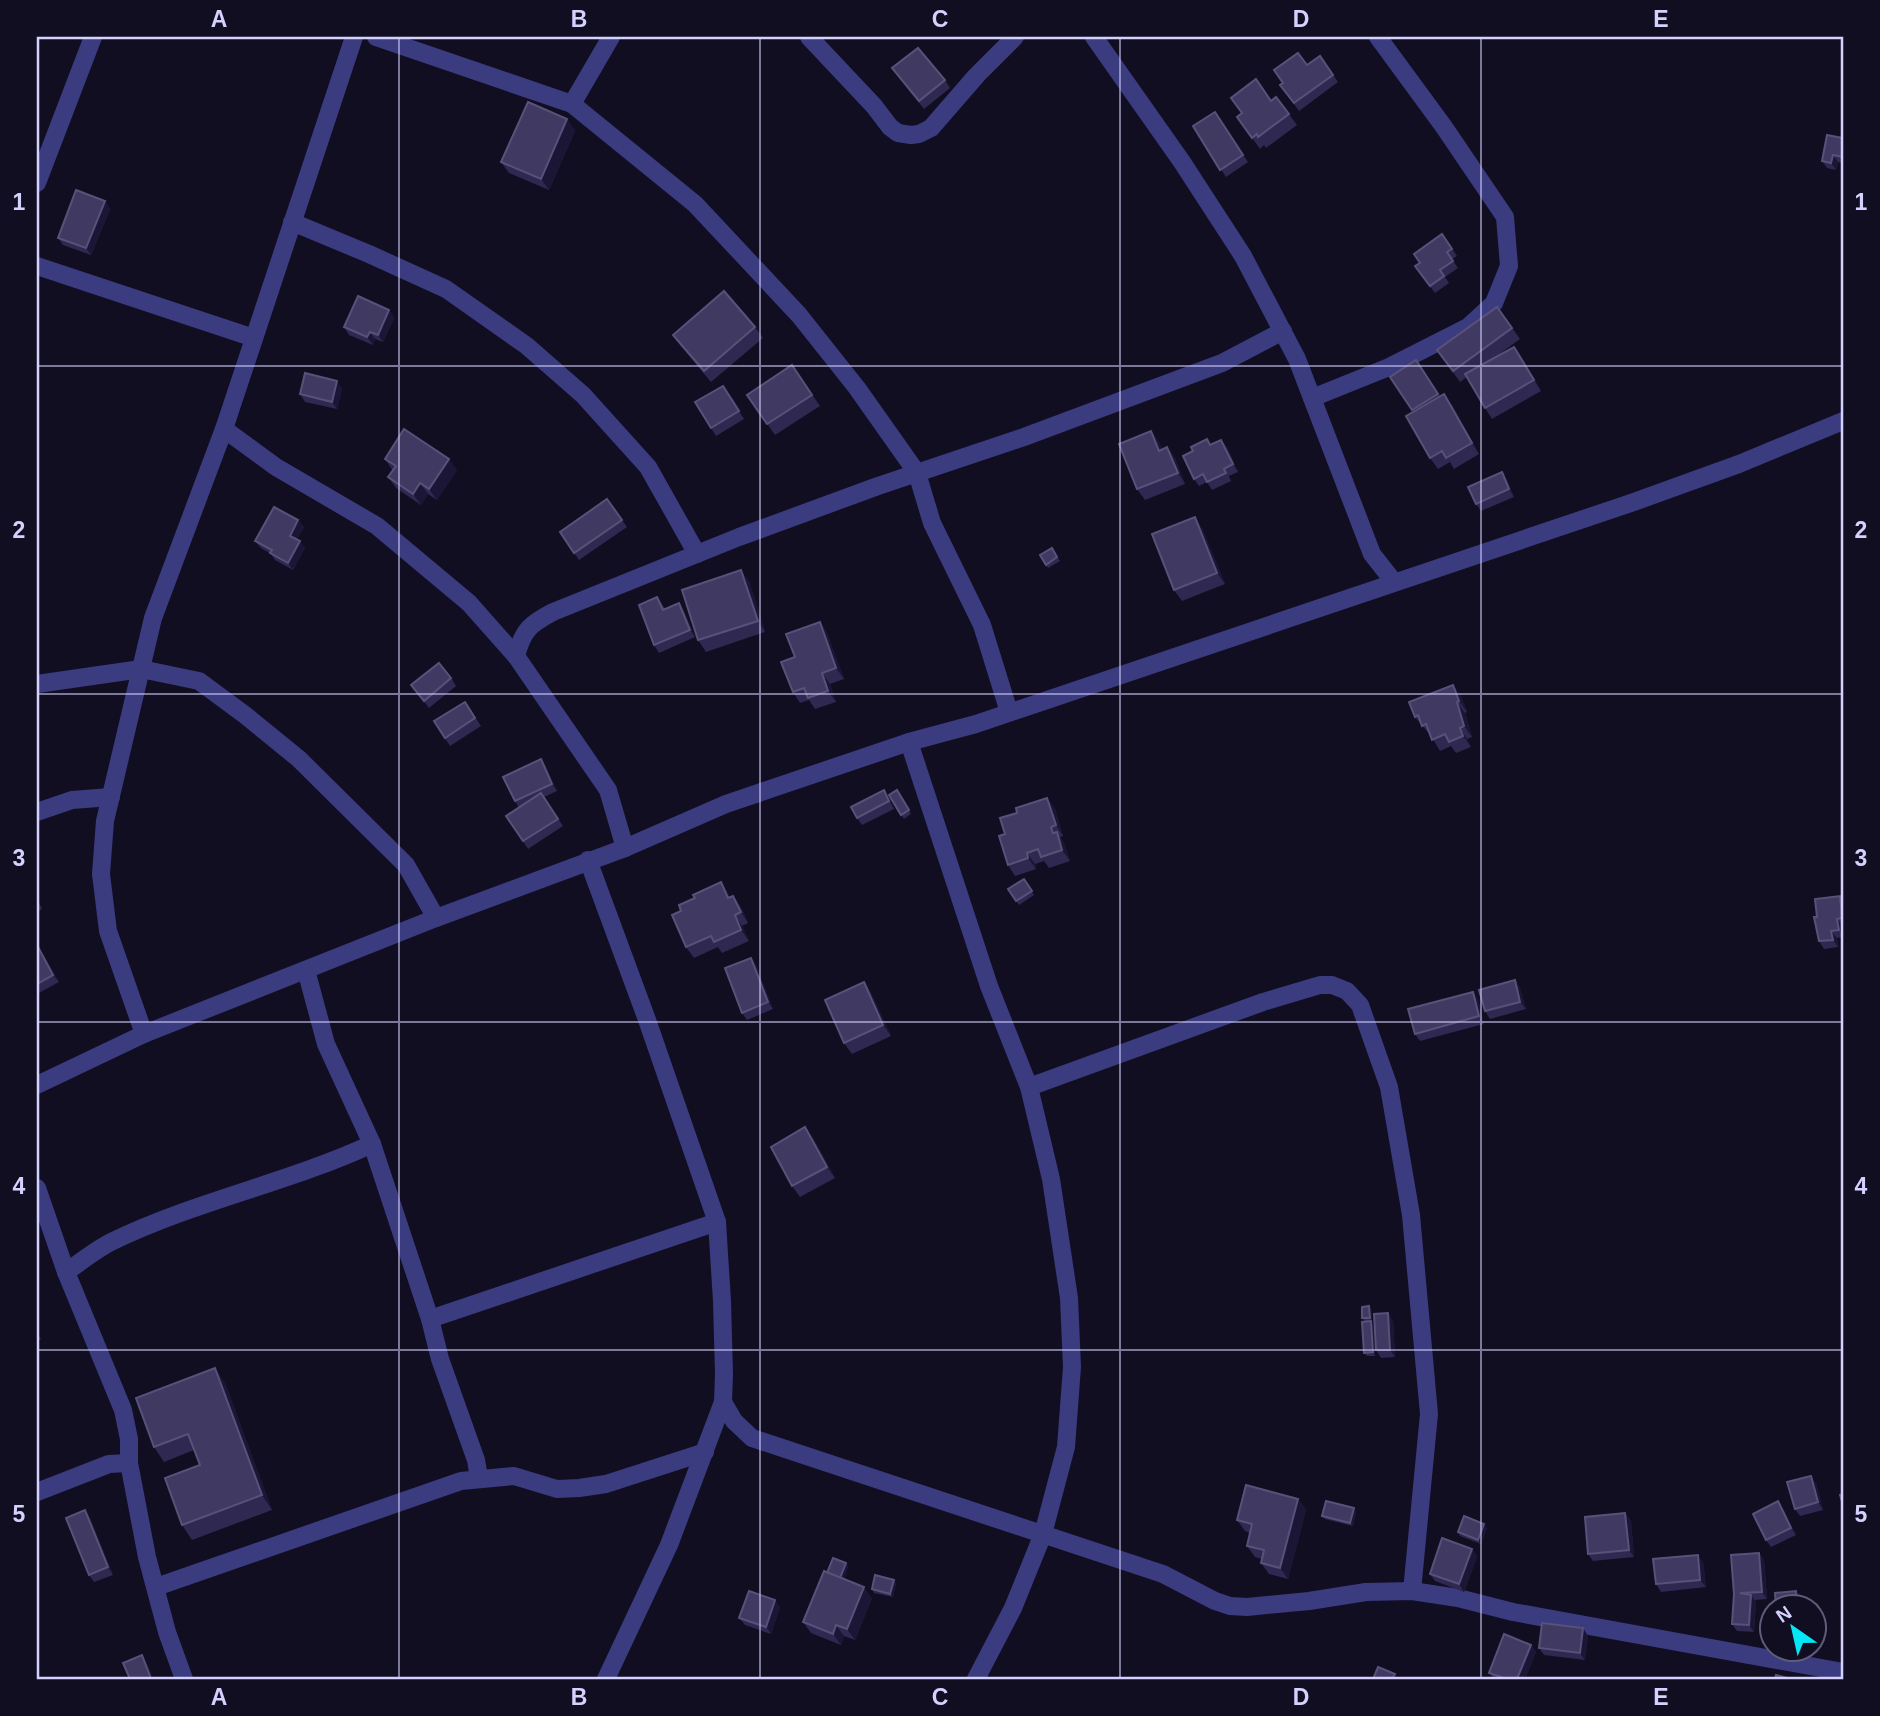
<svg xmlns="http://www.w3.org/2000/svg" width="1880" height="1716" viewBox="0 0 1880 1716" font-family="Helvetica,sans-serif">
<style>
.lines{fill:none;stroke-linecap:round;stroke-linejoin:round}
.street{stroke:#3b3b80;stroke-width:18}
.wall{fill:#2f2850}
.shaded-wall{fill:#1b1636}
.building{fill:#403a63;stroke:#58527b;stroke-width:2}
.grid{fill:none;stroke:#d5d1fe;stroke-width:2;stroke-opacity:0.55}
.neatline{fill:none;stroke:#d5d1fe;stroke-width:2.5}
.grid-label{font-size:23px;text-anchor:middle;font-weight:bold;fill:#d5d1fe}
</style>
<rect width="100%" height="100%" fill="#110e22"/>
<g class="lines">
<g class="street">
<polyline points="376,37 572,104 695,204 799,315 857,388 917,473 932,523 982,625 1009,712"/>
<polyline points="809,37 874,106 890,127 898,133 911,135 919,134 931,128 977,75 1015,37"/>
<polyline points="1094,37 1182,162 1243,256 1297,359 1372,554 1394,582"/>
<polyline points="572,104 611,37"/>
<polyline points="37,183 93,37"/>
<polyline points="292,222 369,254 446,289 527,346 583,395 648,467 697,554"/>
<polyline points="37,266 254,338"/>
<polyline points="1312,398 1389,367 1468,327 1494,303 1509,266 1505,217 1444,127 1378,37"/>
<polyline points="224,429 276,467 377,526 469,603 516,656 608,790 625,848"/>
<path d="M516,656c7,-26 14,-32 37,-44l186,-75 139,-51 146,-49 198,-74 61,-32"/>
<polyline points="37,684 141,669 199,681 245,715 299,759 406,865 436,918"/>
<polyline points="909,742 989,986 1029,1087 1051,1179 1069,1298 1072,1367 1066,1447 1043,1534 1013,1608 976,1679"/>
<polyline points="37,812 72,800 111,797"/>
<polyline points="588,860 646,1017 717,1222 722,1301 724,1374 723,1402 669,1545 606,1679"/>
<polyline points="306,970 326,1044 372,1144 430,1319 440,1359 476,1460 479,1478"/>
<polyline points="144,1034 108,931 101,874 105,821 153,618 224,429 354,37"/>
<polyline points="37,1085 144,1034 436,918 625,848 726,804 909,742 976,724 1631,503 1739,464 1843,421"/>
<polyline points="1029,1087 1263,1002 1320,985 1332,985 1347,991 1360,1005 1389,1087 1411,1215 1429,1414 1412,1591"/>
<polyline points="37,1188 66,1272 123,1410 129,1439 129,1463 147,1557 167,1632 184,1679"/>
<path d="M66,1272c15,-10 29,-22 45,-30 84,-41 177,-59 261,-98"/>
<polyline points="430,1319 717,1222"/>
<polyline points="723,1402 734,1421 752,1438 1163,1574 1215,1601 1230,1606 1247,1607 1309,1601 1366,1592 1412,1591 1458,1598 1513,1612 1843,1672"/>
<polyline points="37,1492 109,1464 129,1463"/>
<polyline points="156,1587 461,1481 514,1476 557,1489 579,1488 606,1484 705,1452"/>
</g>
</g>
<g class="wall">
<polygon points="1320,56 1338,82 1299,111 1280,85"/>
<polygon points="892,68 945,80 950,88 924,109"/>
<polygon points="1276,97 1297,125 1266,148 1264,145 1260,149 1237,117 1271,101"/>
<polygon points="1215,112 1248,162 1226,177 1193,126"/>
<polygon points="567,119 575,131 549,190 509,173 501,162"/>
<polygon points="1843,138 1843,163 1838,162 1836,170 1827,168 1822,161"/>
<polygon points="105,201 110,209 91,255 63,245 58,238"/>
<polygon points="1442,234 1457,256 1452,259 1458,268 1445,277 1449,283 1435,293 1415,266 1419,263"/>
<polygon points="1497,307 1520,339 1494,358 1514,347 1522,358 1541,391 1492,419 1485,408 1467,377 1460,382 1437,350"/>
<polygon points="389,310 394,318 383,342 375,339 373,345 349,335 344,327"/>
<polygon points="755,327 763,338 711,382 681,346 673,335"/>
<polygon points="1416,360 1440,396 1452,405 1479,454 1454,469 1450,462 1438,469 1430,458 1413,412 1390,377"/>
<polygon points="792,365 820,406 775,435 747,395"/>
<polygon points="342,388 337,409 305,402 300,394"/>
<polygon points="728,393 744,419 716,436 711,428"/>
<polygon points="1151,431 1159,442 1162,450 1167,447 1175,458 1185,484 1145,500 1137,489"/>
<polygon points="1211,445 1227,447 1238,472 1229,476 1231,481 1212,490 1207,482 1199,486 1194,479"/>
<polygon points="385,459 457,470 437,500 428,494 421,505 396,488 388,477 393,471"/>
<polygon points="1502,472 1507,480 1514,497 1481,511 1476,504"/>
<polygon points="607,499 627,527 579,560 560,532"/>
<polygon points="298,520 304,527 297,539 305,548 293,570 275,560 271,554 261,548 255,541"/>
<polygon points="1202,528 1225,584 1182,601 1174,590"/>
<polygon points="1052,548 1060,561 1048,568 1040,555"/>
<polygon points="749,581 765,632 706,652 698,640"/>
<polygon points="657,597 665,609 679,603 684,611 695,637 659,653 654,645"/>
<polygon points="820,622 827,633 844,679 830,684 836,702 815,709 809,700 800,703 793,692 795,657"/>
<polygon points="451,678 456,686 429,708 411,685"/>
<polygon points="1453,685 1461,696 1467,712 1465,713 1472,737 1467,739 1471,747 1456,753 1451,746 1440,751 1431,736 1415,717"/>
<polygon points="465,702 481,726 450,746 434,721"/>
<polygon points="541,759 546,767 557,791 544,797 563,826 528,849 506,816 519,808 515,801"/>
<polygon points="884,790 894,809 862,825 857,818"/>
<polygon points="897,790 911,814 904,819 889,795"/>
<polygon points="1047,798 1055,809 1063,836 1060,837 1064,843 1070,861 1049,868 1044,861 1035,864 1036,869 1015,876 1008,865 1005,834 1017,813"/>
<polygon points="1024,879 1034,895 1019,905 1008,889"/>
<polygon points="721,882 730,897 741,907 748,923 742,926 749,941 722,953 718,947 694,958 686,947 681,911 695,898"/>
<polygon points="1840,896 1843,901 1843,937 1837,938 1838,947 1824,949 1819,941 1817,917"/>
<polygon points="37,898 42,909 37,912"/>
<polygon points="37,944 59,982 37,994"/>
<polygon points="756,965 773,1009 747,1020 742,1013"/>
<polygon points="1515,980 1520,988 1526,1009 1490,1019 1485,1011"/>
<polygon points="864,982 871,993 891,1036 852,1054 844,1043"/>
<polygon points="1478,999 1484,1024 1420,1041 1415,1034"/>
<polygon points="813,1138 835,1178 800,1197 792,1186"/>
<polygon points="1369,1306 1371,1310 1372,1322 1371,1322 1373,1325 1375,1356 1367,1356 1364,1353 1365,1322 1362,1318"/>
<polygon points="1393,1320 1395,1357 1381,1358 1376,1350"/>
<polygon points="37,1333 41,1339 37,1342"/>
<polygon points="225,1383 272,1510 192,1540 182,1525 200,1465 194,1450 164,1462 154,1447"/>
<polygon points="1816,1483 1823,1510 1800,1516 1795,1509"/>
<polygon points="1298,1499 1306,1510 1288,1579 1269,1574 1261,1563 1262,1559 1255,1557 1247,1546 1250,1533 1245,1531 1237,1520"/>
<polygon points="1778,1501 1783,1509 1796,1535 1771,1547 1766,1540"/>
<polygon points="1356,1512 1353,1526 1325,1519 1322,1516"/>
<polygon points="1625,1513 1631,1521 1634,1557 1593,1561 1588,1554"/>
<polygon points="90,1518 113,1575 94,1582 89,1575"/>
<polygon points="1487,1528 1481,1544 1460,1536 1458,1532"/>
<polygon points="1472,1549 1477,1556 1464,1592 1435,1581 1430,1574"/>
<polygon points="1759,1553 1764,1560 1767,1599 1755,1600 1756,1602 1754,1632 1737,1631 1732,1624"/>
<polygon points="1703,1562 1706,1587 1661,1592 1656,1584"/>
<polygon points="846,1563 848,1566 844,1579 872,1598 855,1640 844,1636 841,1645 811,1633 803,1622 827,1573"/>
<polygon points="894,1580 896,1583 893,1597 874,1593 872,1589"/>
<polygon points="780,1607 771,1634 745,1625 739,1618"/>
<polygon points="1588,1636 1585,1660 1544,1655 1539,1648"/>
<polygon points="1531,1645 1536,1652 1525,1679 1494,1679 1489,1673"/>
</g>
<g class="shaded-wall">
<polygon points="567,119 575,131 549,190 541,179"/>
<polygon points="1833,155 1838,162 1836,170 1831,163"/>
<polygon points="105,201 110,209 91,255 86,248"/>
<polygon points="389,310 394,318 383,342 378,335"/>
<polygon points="370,332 375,339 373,345 367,337"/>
<polygon points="1514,347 1522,358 1541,391 1534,380"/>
<polygon points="337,381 342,388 337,409 332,402"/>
<polygon points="1444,394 1452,405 1479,454 1472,443"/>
<polygon points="1151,431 1159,442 1167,462 1159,451"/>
<polygon points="1221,440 1227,447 1238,472 1233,464"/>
<polygon points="1167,447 1175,458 1185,484 1178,473"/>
<polygon points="449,459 457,470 437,500 429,489"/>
<polygon points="1502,472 1507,480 1514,497 1509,489"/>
<polygon points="420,483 428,494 421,505 413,494"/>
<polygon points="1195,517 1202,528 1225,584 1217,573"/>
<polygon points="298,520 304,527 295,543 290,536"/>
<polygon points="300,541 305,548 293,570 288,563"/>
<polygon points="741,570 749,581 765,632 758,621"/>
<polygon points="679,603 684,611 695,637 690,630"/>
<polygon points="820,622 827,633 844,679 836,668"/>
<polygon points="822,673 830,684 836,702 828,691"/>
<polygon points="1453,685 1461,696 1467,712 1459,701"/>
<polygon points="1457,702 1465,713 1472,737 1464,726"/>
<polygon points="1460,728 1467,739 1471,747 1463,736"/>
<polygon points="541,759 546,767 557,791 552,784"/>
<polygon points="1047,798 1055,809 1063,836 1056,825"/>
<polygon points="1051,827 1064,843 1070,861 1062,850 1053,833"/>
<polygon points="1027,853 1035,864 1036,869 1028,858"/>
<polygon points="721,882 728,893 735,909 728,898"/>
<polygon points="733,896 741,907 748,923 741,912"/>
<polygon points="1840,896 1843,901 1843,919 1842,918"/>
<polygon points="735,915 742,926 749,941 741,930"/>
<polygon points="1837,919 1843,926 1843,936 1839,930"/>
<polygon points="1831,931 1837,938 1838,947 1833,940"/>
<polygon points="37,944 39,948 59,982 53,975"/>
<polygon points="751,958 756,965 773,1009 768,1002"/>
<polygon points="1515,980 1520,988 1526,1009 1520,1002"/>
<polygon points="864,982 871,993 891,1036 883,1025"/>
<polygon points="1473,992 1478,999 1484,1024 1479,1016"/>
<polygon points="805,1127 813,1138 835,1178 827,1167"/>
<polygon points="1369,1306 1371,1310 1372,1322 1370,1318"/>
<polygon points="1388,1313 1393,1320 1395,1357 1390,1350"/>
<polygon points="1371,1321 1373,1325 1375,1356 1373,1352"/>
<polygon points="215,1368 225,1383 272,1510 262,1495"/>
<polygon points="1811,1476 1816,1483 1823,1510 1818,1502"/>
<polygon points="1298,1499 1306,1510 1288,1579 1280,1568"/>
<polygon points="1778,1501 1783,1509 1796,1535 1791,1528"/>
<polygon points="1354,1508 1356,1512 1353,1526 1350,1523"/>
<polygon points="85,1510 90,1518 113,1575 108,1567"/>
<polygon points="1625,1513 1631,1521 1634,1557 1629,1550"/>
<polygon points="1484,1524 1487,1528 1481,1544 1478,1540"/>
<polygon points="1472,1549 1477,1556 1464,1592 1459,1584"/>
<polygon points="1759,1553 1764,1560 1767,1599 1762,1592"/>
<polygon points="1698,1555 1703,1562 1706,1587 1700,1580"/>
<polygon points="846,1563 848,1566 843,1582 840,1578"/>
<polygon points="894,1580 896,1583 893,1597 890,1594"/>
<polygon points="864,1587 872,1598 855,1640 847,1629"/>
<polygon points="1796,1591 1801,1598 1802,1607 1797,1607"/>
<polygon points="1751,1595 1756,1602 1754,1632 1749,1625"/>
<polygon points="775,1600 780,1607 771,1634 766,1627"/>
<polygon points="836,1625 844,1636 841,1645 833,1634"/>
<polygon points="1583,1628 1588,1636 1585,1660 1580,1653"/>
<polygon points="1531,1645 1536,1652 1525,1679 1517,1679"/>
<polygon points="142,1655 147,1663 154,1679 151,1679"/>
<polygon points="1395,1674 1399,1679 1392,1679"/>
</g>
<g class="building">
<polygon points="918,48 945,80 919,101 892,68"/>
<polygon points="1298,53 1307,65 1320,56 1333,75 1294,103 1280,85 1283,83 1274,70"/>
<polygon points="1256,79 1271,101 1276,97 1289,114 1258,137 1257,134 1252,138 1237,117 1242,113 1231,98"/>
<polygon points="528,102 567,119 541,179 501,162"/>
<polygon points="1215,112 1243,155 1220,170 1193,126"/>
<polygon points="1827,135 1843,138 1843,157 1833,155 1831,163 1822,161"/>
<polygon points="76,190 105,201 86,248 58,238"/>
<polygon points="1442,234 1452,249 1447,252 1453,261 1440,270 1444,276 1430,286 1415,266 1420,263 1414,254"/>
<polygon points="724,291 755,327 704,371 673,335"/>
<polygon points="358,296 389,310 378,335 370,332 367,337 344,327"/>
<polygon points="1497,307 1512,328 1453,371 1437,350"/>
<polygon points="1514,347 1534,380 1485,408 1465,374"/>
<polygon points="1416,360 1438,394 1412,410 1390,377"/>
<polygon points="792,365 812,395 767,424 747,395"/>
<polygon points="305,373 337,381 332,402 300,394"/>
<polygon points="723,386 739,411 711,428 695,402"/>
<polygon points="1444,394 1472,443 1446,458 1442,451 1430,458 1406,416"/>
<polygon points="404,429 449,459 429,489 420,483 413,494 388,477 396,466 385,459"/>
<polygon points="1151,431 1159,451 1167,447 1178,473 1137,489 1119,444"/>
<polygon points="1207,439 1210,445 1221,440 1233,464 1224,469 1226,473 1207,482 1203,474 1194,479 1183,456 1193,451 1191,447"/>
<polygon points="1502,472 1509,489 1476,504 1468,487"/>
<polygon points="607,499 622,520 574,553 560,532"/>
<polygon points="274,507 298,520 290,536 300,541 288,563 270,553 272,550 255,541"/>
<polygon points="1195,517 1217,573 1174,590 1152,534"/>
<polygon points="1052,548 1057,557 1046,565 1040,555"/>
<polygon points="741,570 758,621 698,640 682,590"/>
<polygon points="657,597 663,610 679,603 690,630 654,645 639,605"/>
<polygon points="820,622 836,668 822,673 828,691 808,698 804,688 793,692 781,662 795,657 786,634"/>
<polygon points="439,663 451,678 424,701 411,685"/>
<polygon points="1453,685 1459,701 1457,702 1464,726 1460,728 1463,736 1449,742 1445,734 1432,740 1426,724 1422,726 1418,715 1415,717 1409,702"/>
<polygon points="465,702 475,718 445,738 434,721"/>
<polygon points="541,759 552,784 515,801 503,777"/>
<polygon points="884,790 889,801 857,818 851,807"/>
<polygon points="897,790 909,810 901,815 889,795"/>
<polygon points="541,793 558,819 523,841 506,816"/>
<polygon points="1047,798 1056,825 1051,827 1053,833 1057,832 1062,850 1041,857 1038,849 1027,853 1028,858 1008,865 999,836 1005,834 1000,818 1017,813 1016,808"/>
<polygon points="1024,879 1032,891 1016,901 1008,889"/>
<polygon points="721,882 728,898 733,896 741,912 735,915 741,930 714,942 711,936 686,947 672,915 681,911 679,905 695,898 693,895"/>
<polygon points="1840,896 1842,918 1837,919 1839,930 1831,931 1833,940 1819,941 1814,917 1817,917 1815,899"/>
<polygon points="37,945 53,975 37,984"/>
<polygon points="751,958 768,1002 742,1013 725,968"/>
<polygon points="1515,980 1520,1002 1485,1011 1479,990"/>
<polygon points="864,982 883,1025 844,1043 825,1000"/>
<polygon points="1473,992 1479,1016 1415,1034 1408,1009"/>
<polygon points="805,1127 827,1167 792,1186 771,1147"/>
<polygon points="1369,1306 1370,1318 1362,1318 1362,1307"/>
<polygon points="1388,1313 1390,1350 1376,1350 1374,1314"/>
<polygon points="1371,1321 1373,1352 1364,1353 1362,1322"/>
<polygon points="215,1368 262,1495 182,1525 165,1478 200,1465 188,1434 154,1447 136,1398"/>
<polygon points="1811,1476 1818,1502 1795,1509 1787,1482"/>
<polygon points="1246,1485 1298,1499 1280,1568 1261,1563 1264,1550 1247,1546 1252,1524 1237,1520"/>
<polygon points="1843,1494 1843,1505 1840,1495"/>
<polygon points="1326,1501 1354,1508 1350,1523 1322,1516"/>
<polygon points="1778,1501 1791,1528 1766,1540 1753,1514"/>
<polygon points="85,1510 108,1567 89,1575 66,1518"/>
<polygon points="1625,1513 1629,1550 1588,1554 1585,1517"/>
<polygon points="1464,1516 1484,1524 1478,1540 1458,1532"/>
<polygon points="1442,1538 1472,1549 1459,1584 1430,1574"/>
<polygon points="1759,1553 1762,1592 1740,1593 1751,1595 1749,1625 1732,1624 1734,1594 1731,1555"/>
<polygon points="1698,1555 1700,1580 1656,1584 1653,1559"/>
<polygon points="833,1558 846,1563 840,1578 827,1573"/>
<polygon points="824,1571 864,1587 847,1629 836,1625 833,1634 803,1622"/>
<polygon points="875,1575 894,1580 890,1594 872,1589"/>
<polygon points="749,1591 775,1600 766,1627 739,1618"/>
<polygon points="1796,1591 1797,1607 1776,1607 1775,1593"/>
<polygon points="1542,1623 1583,1628 1580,1653 1539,1648"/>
<polygon points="1504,1634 1531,1645 1517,1679 1507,1679 1489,1673"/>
<polygon points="142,1655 151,1679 130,1679 123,1663"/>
<polygon points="1378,1667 1395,1674 1392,1679 1373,1679"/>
<polygon points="1776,1675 1791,1679 1775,1679"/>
</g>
<path class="grid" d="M399,37v1642M760,37v1642M1120,37v1642M1481,37v1642M37,366h1806M37,694h1806M37,1022h1806M37,1350h1806"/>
<rect width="1880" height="1716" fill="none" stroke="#110e22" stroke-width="77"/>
<g transform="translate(1793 1628) rotate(326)"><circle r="33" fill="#110e22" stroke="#5f5c7a" stroke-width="2"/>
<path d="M0-5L12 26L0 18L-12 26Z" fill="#06e5f5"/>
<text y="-10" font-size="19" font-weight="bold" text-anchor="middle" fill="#d5d1fe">N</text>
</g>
<rect x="38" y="38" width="1804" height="1640" class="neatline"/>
<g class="grid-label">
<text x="219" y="27">A</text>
<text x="579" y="27">B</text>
<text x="940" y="27">C</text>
<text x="1301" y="27">D</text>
<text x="1661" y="27">E</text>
<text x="19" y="210">1</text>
<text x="1861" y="210">1</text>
<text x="19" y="538">2</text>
<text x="1861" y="538">2</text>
<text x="19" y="866">3</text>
<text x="1861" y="866">3</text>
<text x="19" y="1194">4</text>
<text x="1861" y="1194">4</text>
<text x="19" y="1522">5</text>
<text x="1861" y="1522">5</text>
<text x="219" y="1705">A</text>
<text x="579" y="1705">B</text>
<text x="940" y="1705">C</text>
<text x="1301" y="1705">D</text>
<text x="1661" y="1705">E</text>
</g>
</svg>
